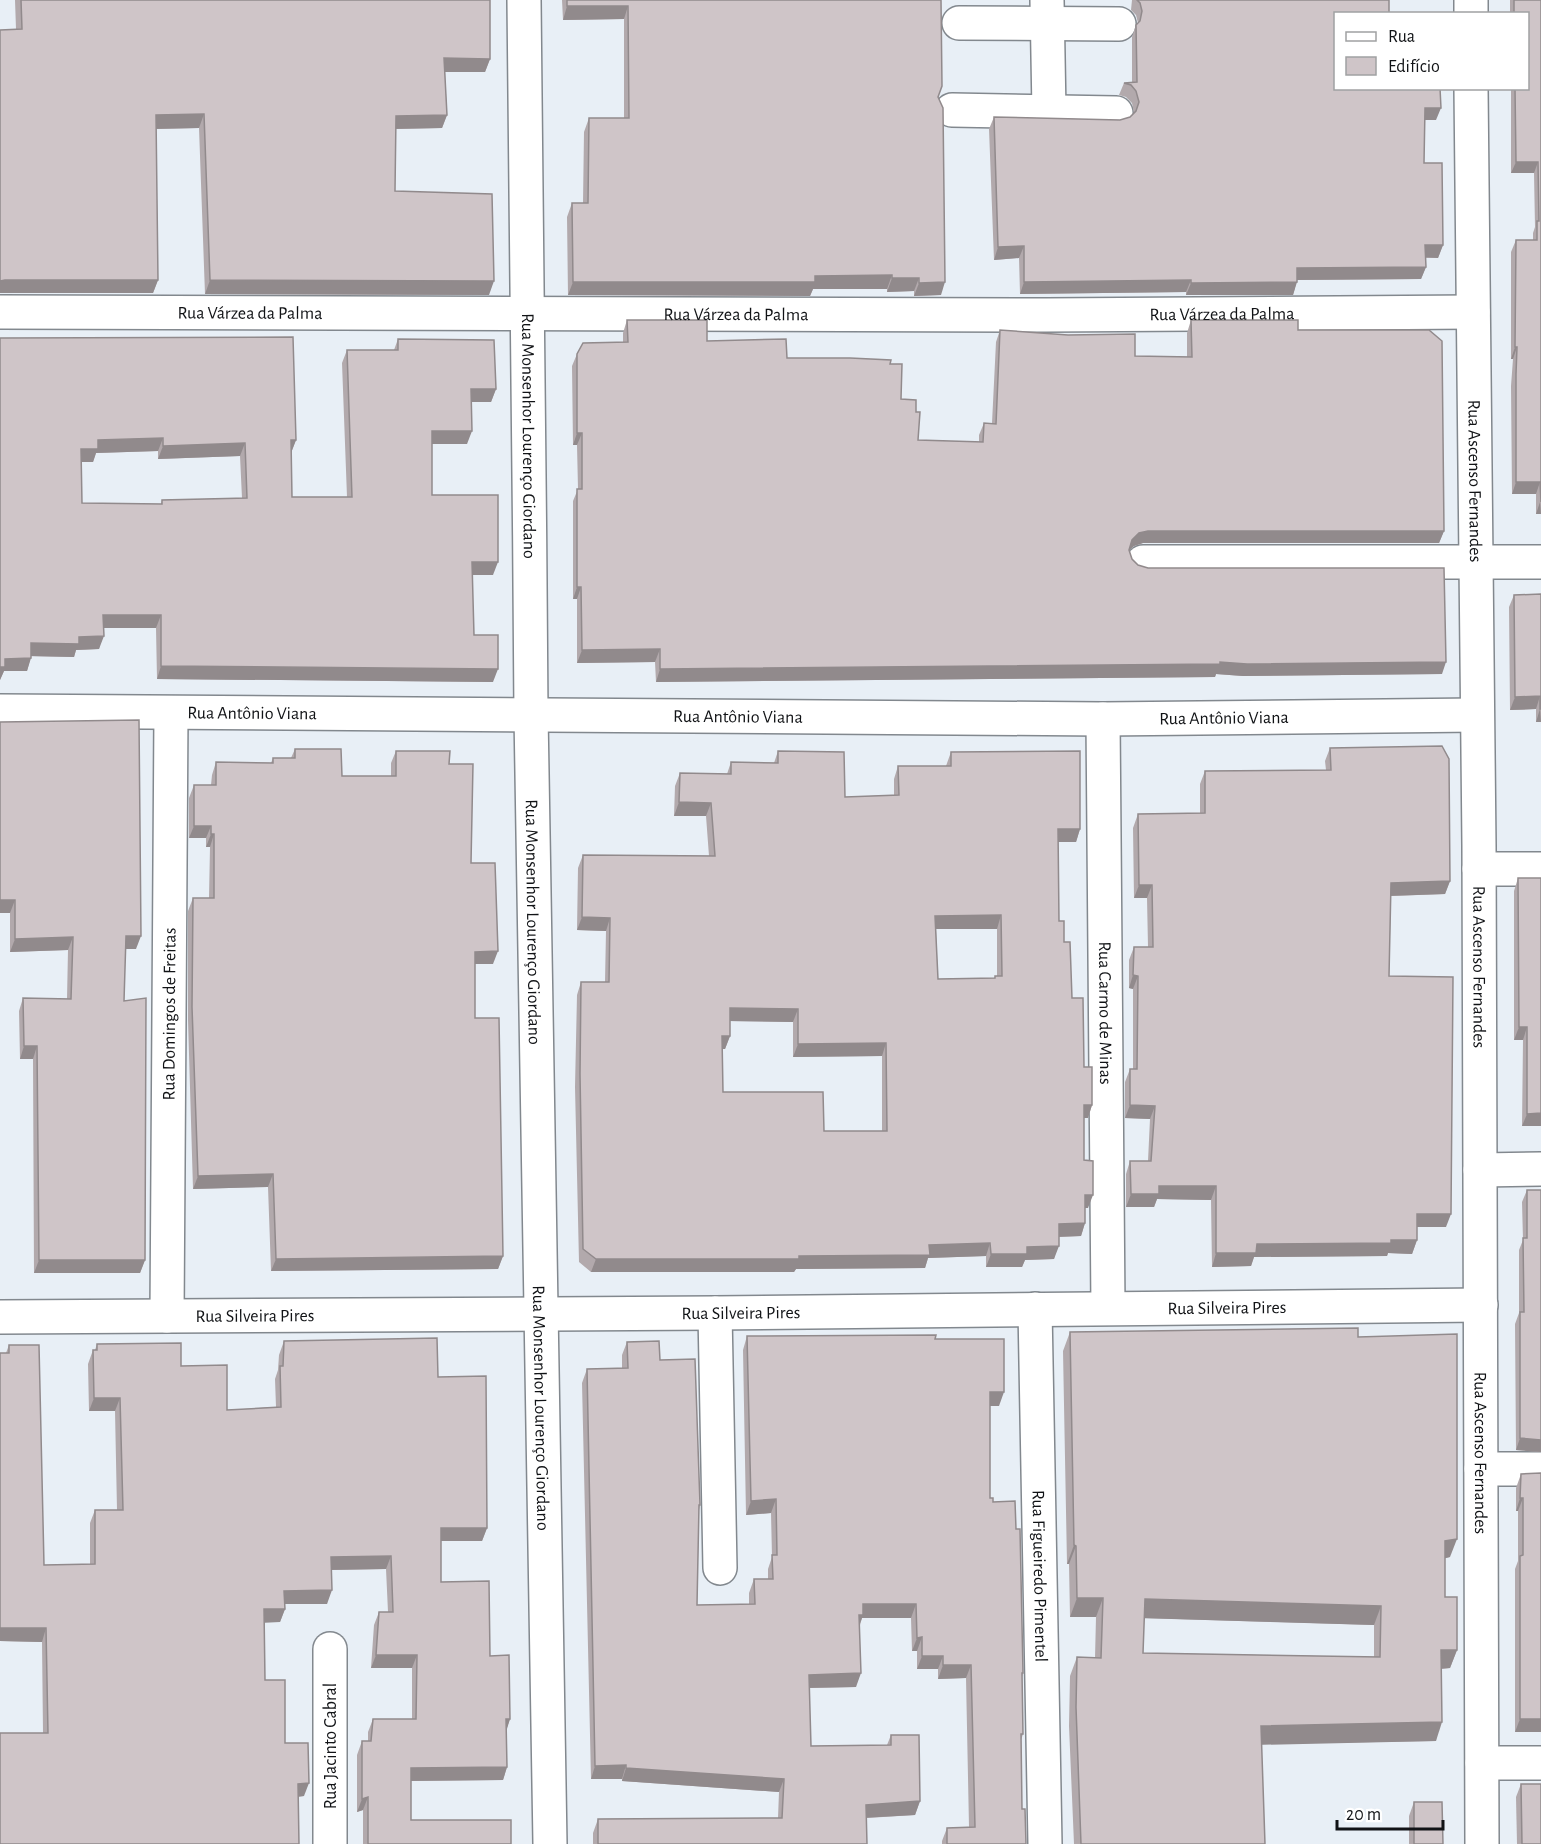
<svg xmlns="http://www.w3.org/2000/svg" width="1541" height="1844" viewBox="0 0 1541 1844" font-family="'Alegreya Sans',sans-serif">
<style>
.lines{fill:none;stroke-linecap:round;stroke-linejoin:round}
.minor-casing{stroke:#82888e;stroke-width:36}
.minor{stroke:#fff;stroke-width:33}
.wall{fill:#b2a9ac;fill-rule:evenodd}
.shaded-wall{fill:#918a8c}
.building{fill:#cfc5c8;stroke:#918a8c;stroke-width:1.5;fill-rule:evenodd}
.labels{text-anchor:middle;stroke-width:5;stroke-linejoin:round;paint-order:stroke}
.street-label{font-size:18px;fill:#111316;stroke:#fff}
</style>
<rect width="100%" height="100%" fill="#e8eff6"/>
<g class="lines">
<defs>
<g id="minor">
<path id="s1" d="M524,0c4,238 5,476 7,714 3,376 11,753 19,1130"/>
<polyline points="1047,0 1049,112"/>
<polyline points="1471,0 1471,14"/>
<polyline points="959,23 1119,24"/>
<path id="s2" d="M1471,88l8,758 3,998"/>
<polyline points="952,110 1116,113"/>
<path id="s3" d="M0,312l1046,3 427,-3"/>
<polyline points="1143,562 1541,562"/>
<path id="s4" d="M0,711l1103,8 374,-4"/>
<path id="s5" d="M1103,719l5,589"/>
<polyline points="1479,869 1541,869"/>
<polyline points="1480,1170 1541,1169"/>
<path id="s6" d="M1035,1309l10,535"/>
<polyline points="715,1313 720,1568"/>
<path id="s7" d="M167,1316l4,-603"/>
<path id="s8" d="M0,1317l715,-4 766,-8"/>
<polyline points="1481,1469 1541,1469"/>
<polyline points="1482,1763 1541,1763"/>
<polyline points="330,1844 330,1649"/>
</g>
</defs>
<use href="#minor" class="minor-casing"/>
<use href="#minor" class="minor"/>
</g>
<g class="wall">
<polygon points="15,0 490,0 490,59 485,72 445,72 447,115 442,128 395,129 395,191 489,295 205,294 199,128 156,129 158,280 153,293 0,293 16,29"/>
<polygon points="562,0 941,0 938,97 941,295 914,296 914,291 887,292 887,289 813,289 810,296 568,295 567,217 572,203 583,203 584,132 589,118 624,118 624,19 563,20"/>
<polygon points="1132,0 1389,0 1335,14 1436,120 1424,120 1424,163 1443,245 1438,258 1426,258 1426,267 1421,279 1297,280 1293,295 1186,295 1186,292 1020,294 1019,258 994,260 989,129 994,117 1120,120 1130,117 1134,113 1132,103 1126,97 1119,95 1124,83 1132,83 1132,37 1136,25 1138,23 1136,15 1131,10"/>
<polygon points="1510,0 1541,0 1541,514 1536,514 1536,494 1512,494 1511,386 1513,359 1511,359 1511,252 1516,240 1533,240 1533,233 1535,227 1534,173 1511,173 1511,88 1527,88 1527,14 1510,14"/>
<polygon points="627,320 707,341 787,358 890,364 901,399 916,412 918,440 979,442 979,435 984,423 992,423 996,342 1000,330 1135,356 1187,357 1187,333 1191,320 1298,330 1444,531 1439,543 1143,543 1134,546 1129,550 1132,559 1138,565 1442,674 1243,676 1216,674 1215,677 656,682 655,662 577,663 577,599 573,599 573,501 578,489 577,445 573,445 572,366 577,354 623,342 623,333"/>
<path d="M0,338l296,102 -5,13 1,44h55l-5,-134 5,-13h47l4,-11 98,50 -5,13h-20l-4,42h-35v51l61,80h-21l2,60 19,47 -336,-3 -1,-51h-53l-4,21 -23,1 -2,7 -43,-1 -4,15h-23l-4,9zM158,451v8l82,-3 2,42 -80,2 -1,4 -79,-1 -1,-41h12l3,-9z"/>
<polygon points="1541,594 1541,722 1536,722 1536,709 1510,710 1509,607 1514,595"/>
<polygon points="0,722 136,949 125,949 124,1001 145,1260 140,1273 34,1273 33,1059 20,1059 19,1011 23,998 67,999 68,950 10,952 10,913"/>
<polygon points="1330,748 1450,881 1445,894 1391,896 1389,976 1446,1227 1417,1227 1417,1240 1412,1254 1388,1253 1387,1256 1254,1257 1251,1266 1212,1267 1211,1200 1157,1199 1154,1207 1126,1207 1126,1174 1130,1161 1148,1161 1150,1119 1125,1118 1125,1082 1130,1069 1133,1069 1133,989 1129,988 1129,960 1134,947 1148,947 1147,898 1134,898 1133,828 1138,814 1200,813 1200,784 1205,771 1326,770 1325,761"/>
<polygon points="295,749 342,776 391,776 391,763 396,751 449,764 493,964 475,964 475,1018 503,1256 498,1269 271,1271 268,1187 193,1189 188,1020 188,911 193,898 209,898 210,847 206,847 206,838 189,838 189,798 194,785 211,785 212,775 216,762 271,763 273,758 291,758"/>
<path d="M778,751l67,46 49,-2v-16l4,-13h48l5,-14 129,77 -4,13h-18l1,79 5,21 8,56 12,69 8,38 -4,13h-4v42l4,48h-3v15l-4,13 -22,1 -5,22 -29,1 -3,7h-36v-11l-58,2 -3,10 -129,1 -2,3h-203l-12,-10 -4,-175 2,-92 4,-13h24l1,-51 -29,-1 1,-62 5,-13 126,1 -3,-40h-32l1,-30 5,-13 47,1 4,-12 43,1zM936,929h61v47l-3,2 -56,1zM730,1021l63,1v35l89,-1v75h-58l-101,-39 -1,-43h3l5,-13z"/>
<polygon points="1518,878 1541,878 1541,1126 1522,1126 1523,1040 1514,1040 1514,891"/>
<polygon points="1527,1190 1541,1452 1516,1450 1515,1324 1519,1313 1519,1250 1523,1240 1522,1202"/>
<path d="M1070,1332l288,5 92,220 -5,1v39l12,53 -7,18 -8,1 -6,72 -175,3 4,100h-191l-5,-118 1,-50 7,-19 18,1 1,-41h-26l-1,-53h-2l-4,-213zM1144,1618l230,7v32l-231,-4z"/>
<polygon points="747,1336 935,1339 999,1406 990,1406 990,1498 1016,1529 1023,1673 1022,1677 1023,1734 1021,1740 1022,1809 1026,1844 942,1844 942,1841 947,1828 969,1827 966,1678 938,1679 938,1669 917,1669 917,1651 912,1651 911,1618 862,1618 860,1625 856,1687 809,1688 811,1746 887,1745 891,1735 920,1801 915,1815 867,1818 867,1844 593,1844 593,1833 598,1819 778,1818 779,1792 622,1781 622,1779 591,1779 582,1383 587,1369 622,1368 622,1355 627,1342 660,1360 700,1505 699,1510 697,1605 749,1604 749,1593 754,1579 768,1579 768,1569 772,1557 771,1513 746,1515 743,1350"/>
<polygon points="284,1341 438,1377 487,1528 482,1541 441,1541 441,1582 490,1656 510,1719 506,1730 507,1767 503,1780 411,1781 411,1820 511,1844 363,1844 363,1810 357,1812 357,1755 362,1741 368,1741 368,1732 373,1719 412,1719 412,1668 371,1668 374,1625 379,1612 388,1612 386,1569 331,1570 327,1604 285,1604 285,1609 280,1622 265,1622 265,1680 285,1743 304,1796 298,1797 43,1733 42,1642 0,1641 0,1353 6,1353 9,1345 44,1565 90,1564 90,1523 95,1510 117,1510 115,1411 89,1411 88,1364 93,1350 95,1350 97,1344 181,1366 227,1410 276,1407 275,1379 278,1370 279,1355"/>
<polygon points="1541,1473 1541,1732 1515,1732 1515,1569 1518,1561 1518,1511 1516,1511 1516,1488 1521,1474"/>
<polygon points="1521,1784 1541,1844 1517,1844 1516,1797"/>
<polygon points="1414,1802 1443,1844 1409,1844 1409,1816"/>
</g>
<g class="shaded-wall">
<polygon points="567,6 628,6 624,19 563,20"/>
<polygon points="444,58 490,59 485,72 439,72"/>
<polygon points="1425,108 1441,108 1436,120 1420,120"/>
<polygon points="204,114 199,128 151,129 156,115"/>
<polygon points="447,115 442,128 391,129 396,116"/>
<polygon points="1516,162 1538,162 1534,173 1511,173"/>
<polygon points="1425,245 1443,245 1438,258 1421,257"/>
<polygon points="1024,246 1019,258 994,260 998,247"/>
<polygon points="1426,267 1421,279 1293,280 1297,268"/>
<polygon points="892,275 887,289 813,289 810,296 568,295 573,282 815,276"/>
<polygon points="892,278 919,278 914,291 887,292"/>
<polygon points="5,280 158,280 153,293 0,293 0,281"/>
<polygon points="210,280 494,281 489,295 205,294"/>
<polygon points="1191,280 1186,292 1020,294 1024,282"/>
<polygon points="945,282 941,295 914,296 919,283"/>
<polygon points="1297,282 1293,295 1186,295 1191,283"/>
<polygon points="1515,347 1517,347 1513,359 1511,359"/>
<polygon points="471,389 496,389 491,402 467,402"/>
<polygon points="432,431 472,431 467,444 427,444"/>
<polygon points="577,433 582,433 577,445 573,445"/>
<polygon points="163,438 158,451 96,453 93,462 76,462 81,449 98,440"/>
<polygon points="291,440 296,440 291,453"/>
<polygon points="245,443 240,456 158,459 163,446"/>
<polygon points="1516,482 1540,482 1536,494 1512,494"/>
<polygon points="1540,502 1541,514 1536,514"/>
<polygon points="1148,531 1444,531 1439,543 1143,543 1134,546 1127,552 1132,540 1139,533"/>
<polygon points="472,562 498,562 493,575 467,575"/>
<polygon points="577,587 581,587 577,599 573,599"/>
<polygon points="103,615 161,615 156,628 98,628"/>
<polygon points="104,636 99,649 76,650 74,657 26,656 31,643 79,637"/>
<polygon points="660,649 655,662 577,663 582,650"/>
<polygon points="31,658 27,671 4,671 0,680 0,667 5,659"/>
<polygon points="1220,662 1446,662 1442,674 1243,676 1216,674 1215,677 656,682 660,669"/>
<polygon points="161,666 498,669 493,682 157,679"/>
<polygon points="1540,696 1536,709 1510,710 1515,697"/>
<polygon points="1540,709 1541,722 1536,722"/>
<polygon points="679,802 711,803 706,816 674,816"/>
<polygon points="194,826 211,826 206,838 189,838"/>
<polygon points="1058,829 1080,829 1076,842 1053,842"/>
<polygon points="211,834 214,834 210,847 206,847"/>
<polygon points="1450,881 1445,894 1387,896 1391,883"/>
<polygon points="1139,885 1152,885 1147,898 1134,898"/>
<polygon points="0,900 15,900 10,913 0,913"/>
<polygon points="1001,915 997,929 930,929 935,916"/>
<polygon points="582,917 610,918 606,931 577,930"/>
<polygon points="126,936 141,936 136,949 121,949"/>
<polygon points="73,937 68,950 10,952 15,939"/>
<polygon points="498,951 493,964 470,964 475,952"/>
<polygon points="1133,975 1138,976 1133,989 1129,988"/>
<polygon points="730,1008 798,1009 793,1022 726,1021"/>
<polygon points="1519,1027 1527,1027 1523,1040 1514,1040"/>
<polygon points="722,1036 730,1036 725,1049 717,1049"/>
<polygon points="886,1043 882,1056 793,1057 798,1044"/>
<polygon points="24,1046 37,1046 33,1059 20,1059"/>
<polygon points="1084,1105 1092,1105 1088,1118 1079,1118"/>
<polygon points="1130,1105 1155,1106 1150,1119 1125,1118"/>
<polygon points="1541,1113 1541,1126 1522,1126 1527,1114"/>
<polygon points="273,1174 268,1187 193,1189 198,1176"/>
<polygon points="1159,1186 1216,1186 1211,1200 1157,1199 1154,1207 1126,1207 1131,1194"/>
<polygon points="1085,1195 1093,1195 1088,1208 1080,1208"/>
<polygon points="1417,1214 1451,1214 1446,1227 1412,1227"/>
<polygon points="1085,1223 1081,1236 1054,1237 1059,1224"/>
<polygon points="1391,1240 1417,1240 1412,1254 1388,1253 1387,1256 1254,1257 1251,1266 1212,1267 1216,1253 1257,1244"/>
<polygon points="990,1243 986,1256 928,1258 925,1268 796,1269 794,1272 591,1272 596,1259 799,1256 929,1245"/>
<polygon points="1059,1246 1054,1259 1025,1260 1022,1267 986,1267 991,1254 1027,1247"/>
<polygon points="503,1256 498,1269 271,1271 276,1259"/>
<polygon points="39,1260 145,1260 140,1273 34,1273"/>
<polygon points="990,1392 1004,1392 999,1406 985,1406"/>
<polygon points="94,1398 120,1398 115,1411 89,1411"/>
<polygon points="1520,1438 1541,1440 1541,1452 1516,1450"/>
<polygon points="1520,1498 1523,1498 1518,1511 1516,1511"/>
<polygon points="776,1499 771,1513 746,1515 751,1501"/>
<polygon points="441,1528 487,1528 482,1541 436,1541"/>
<polygon points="1457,1539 1450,1557 1438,1560 1445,1541"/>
<polygon points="1074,1545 1076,1546 1069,1564 1067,1564"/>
<polygon points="391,1556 386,1569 326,1570 331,1557"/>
<polygon points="332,1590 327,1604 280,1604 284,1591"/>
<polygon points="1077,1598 1103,1598 1096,1617 1070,1617"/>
<polygon points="1145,1599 1381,1606 1374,1625 1138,1618"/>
<polygon points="863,1604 916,1604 911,1618 862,1618 858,1629 854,1629"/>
<polygon points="264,1609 285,1609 280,1622 260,1623"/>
<polygon points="0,1628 46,1628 42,1642 0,1641"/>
<polygon points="922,1637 917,1651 912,1651 917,1638"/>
<polygon points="1441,1650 1457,1650 1450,1668 1435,1669"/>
<polygon points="376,1655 417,1655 412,1668 371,1668"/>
<polygon points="922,1656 943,1656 938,1669 917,1669"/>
<polygon points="943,1665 971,1665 966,1678 938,1679"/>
<polygon points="861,1673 856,1687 804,1688 809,1675"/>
<polygon points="506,1719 510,1719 506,1732"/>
<polygon points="1520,1719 1541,1719 1541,1732 1515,1732"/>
<polygon points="1442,1722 1436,1741 1254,1745 1261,1726"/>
<polygon points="626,1765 622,1779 591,1779 595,1766"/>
<polygon points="507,1767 503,1780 406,1781 411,1768"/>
<polygon points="626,1768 784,1779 779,1792 622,1781"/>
<polygon points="309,1783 304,1796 293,1797 298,1784"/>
<polygon points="368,1797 363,1810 357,1812 362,1799"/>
<polygon points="920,1801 915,1815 861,1818 866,1805"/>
</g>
<g class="building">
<polygon points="21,0 490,0 490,59 444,58 447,115 396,116 395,191 492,194 494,281 210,280 204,114 156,115 158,280 5,280 0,281 0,30 22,29"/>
<polygon points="567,0 941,0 942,86 938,97 943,108 945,282 919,283 919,278 892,278 892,275 815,276 815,282 573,282 572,203 588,203 589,118 629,118 628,6 567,6"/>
<polygon points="1137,0 1389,0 1389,14 1335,14 1335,88 1440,88 1441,108 1425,108 1424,163 1442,163 1443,245 1425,245 1426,267 1297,268 1297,282 1191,283 1191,280 1024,282 1024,246 998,247 994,117 1120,120 1130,117 1136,111 1139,102 1136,91 1131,85 1124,83 1137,82 1136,25 1140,21 1142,11 1140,3"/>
<polygon points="1514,0 1541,0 1541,502 1540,482 1516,482 1516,374 1517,347 1515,347 1516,240 1537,240 1537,221 1539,221 1538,162 1516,162 1515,88 1527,88 1527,14 1514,14"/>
<polygon points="627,320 707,320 707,341 786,339 787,358 850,358 891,360 890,364 902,364 901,399 916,400 916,412 920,412 918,440 983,442 984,423 996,424 1000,330 1068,335 1135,334 1135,356 1192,357 1191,320 1298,320 1298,330 1429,330 1442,341 1444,531 1148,531 1139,533 1132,540 1129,550 1132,559 1138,565 1148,568 1444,568 1446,662 1247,664 1220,662 1220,664 660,669 660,649 582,650 581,587 577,587 577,489 582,489 582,433 577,433 577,354 583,343 628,342"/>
<path d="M293,337l3,103h-5l1,57h60l-5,-147h51v-11l96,1 2,49h-25l1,42h-40v64h66v67h-26l2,73h24v34l-337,-3v-51h-58l1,21 -25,1v7l-48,-1v15l-26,1v8h-5v-329zM163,438v8l82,-3 2,55 -85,2v4l-80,-1 -1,-54h17v-9z"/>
<polygon points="1541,594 1541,709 1540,709 1540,696 1515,697 1514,595"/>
<polygon points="139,720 141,936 126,936 124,1001 146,998 145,1260 39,1260 37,1046 24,1046 23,998 71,999 73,937 15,939 15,900 0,900 0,722"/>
<polygon points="1442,746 1449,759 1450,881 1391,883 1389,976 1453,977 1451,1214 1417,1214 1417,1240 1391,1240 1391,1243 1257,1244 1256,1253 1216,1253 1216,1186 1159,1186 1159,1194 1131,1194 1130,1161 1151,1161 1155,1106 1130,1105 1130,1069 1137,1069 1138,976 1133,975 1134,947 1153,947 1152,885 1139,885 1138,814 1205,813 1205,771 1331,770 1330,748"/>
<polygon points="295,749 341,749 342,776 396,776 396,751 450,751 449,764 473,764 471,863 495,863 498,951 475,952 475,1018 499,1018 503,1256 276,1259 273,1174 198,1176 192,1007 193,898 214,898 214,834 211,834 211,826 194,826 194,785 216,785 216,762 273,763 273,758 295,758"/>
<path d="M778,751l66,1 1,45 54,-2 -1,-29h53v-14l129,-1v78h-22l1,92h5v21h6l2,56h11l1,69h8v38h-8v55l9,1v34h-8v28l-26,1v22l-32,1v7h-36l-1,-11 -61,2 1,10 -131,1v3h-203l-13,-10 -3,-175 1,-92h28l1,-64 -28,-1 1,-62 132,1 -4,-53 -32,-1 1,-29 51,1v-12l47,1zM1001,915l1,61h-7v2l-57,1 -3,-63zM730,1008l68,1v35l88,-1 1,88h-63l-1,-39h-100l-1,-56h8z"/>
<polygon points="1518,878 1541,878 1541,1113 1527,1114 1527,1027 1519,1027"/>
<polygon points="1527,1190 1541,1190 1541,1440 1520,1438 1520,1312 1524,1312 1523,1238 1527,1238"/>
<path d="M1358,1328v9l99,-3v205l-12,2v56h12v53h-16l1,72 -181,4 4,118h-184l-5,-137 1,-50 24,1 2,-60h-26l-1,-52 -2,-1 -4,-213zM1145,1599l236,7 -1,51 -237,-4z"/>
<polygon points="936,1335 935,1339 1004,1339 1004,1392 990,1392 990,1498 993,1498 993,1502 1015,1501 1016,1529 1020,1529 1023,1673 1022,1673 1023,1734 1021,1734 1022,1809 1025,1809 1026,1844 947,1844 947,1828 975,1827 971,1665 943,1665 943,1656 922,1656 922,1637 917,1638 916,1604 863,1604 863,1615 859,1615 861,1673 809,1675 811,1746 891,1745 891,1735 919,1735 920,1801 866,1805 867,1844 598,1844 598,1819 782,1818 784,1779 626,1768 626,1765 595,1766 587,1369 628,1368 627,1342 659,1341 660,1360 695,1359 700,1505 699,1505 697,1605 755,1604 754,1579 773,1579 772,1555 777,1555 776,1499 751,1501 747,1336"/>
<polygon points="437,1338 438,1377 486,1376 487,1528 441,1528 441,1582 489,1581 490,1656 509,1655 510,1719 506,1719 507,1767 411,1768 411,1820 511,1820 511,1844 368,1844 368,1797 362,1799 362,1741 371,1741 373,1719 416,1719 417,1655 376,1655 379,1612 393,1612 391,1556 331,1557 332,1590 284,1591 285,1609 264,1609 265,1680 285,1680 285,1743 308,1743 309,1783 298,1784 299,1844 0,1844 0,1733 48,1733 46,1628 0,1628 0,1353 9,1353 9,1345 39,1345 44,1565 95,1564 95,1510 123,1510 120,1398 94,1398 93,1350 97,1350 97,1344 181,1343 181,1366 227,1365 227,1410 281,1407 280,1366 283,1366 284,1341"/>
<polygon points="1541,1473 1541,1719 1520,1719 1520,1556 1523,1555 1523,1498 1520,1498 1521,1474"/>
<polygon points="1521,1784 1541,1784 1541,1844 1522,1844"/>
<polygon points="1414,1802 1442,1802 1443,1844 1414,1844"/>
</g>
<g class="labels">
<g class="street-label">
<text dy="6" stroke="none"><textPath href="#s3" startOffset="250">Rua Várzea da Palma</textPath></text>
<text dy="6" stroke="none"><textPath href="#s3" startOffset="736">Rua Várzea da Palma</textPath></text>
<text dy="6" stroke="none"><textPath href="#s3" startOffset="1222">Rua Várzea da Palma</textPath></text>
<text dy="6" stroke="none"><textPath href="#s1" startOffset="436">Rua Monsenhor Lourenço Giordano</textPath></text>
<text dy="6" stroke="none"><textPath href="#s2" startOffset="393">Rua Ascenso Fernandes</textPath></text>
<text dy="6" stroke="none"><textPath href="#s4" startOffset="252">Rua Antônio Viana</textPath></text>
<text dy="6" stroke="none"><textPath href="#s4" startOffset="738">Rua Antônio Viana</textPath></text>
<text dy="6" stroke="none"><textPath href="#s4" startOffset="1224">Rua Antônio Viana</textPath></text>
<text dy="6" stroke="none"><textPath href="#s1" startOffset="922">Rua Monsenhor Lourenço Giordano</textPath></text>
<text dy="6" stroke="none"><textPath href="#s2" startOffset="879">Rua Ascenso Fernandes</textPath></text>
<text dy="6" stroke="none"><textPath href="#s5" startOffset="294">Rua Carmo de Minas</textPath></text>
<text dy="6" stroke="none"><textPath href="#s7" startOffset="302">Rua Domingos de Freitas</textPath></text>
<text dy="6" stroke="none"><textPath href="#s8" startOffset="1227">Rua Silveira Pires</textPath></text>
<text dy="6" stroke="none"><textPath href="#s8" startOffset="741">Rua Silveira Pires</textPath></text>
<text dy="6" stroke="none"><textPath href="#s8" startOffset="255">Rua Silveira Pires</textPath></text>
<text dy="6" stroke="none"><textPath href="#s1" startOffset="1408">Rua Monsenhor Lourenço Giordano</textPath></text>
<text dy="6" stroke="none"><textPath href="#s2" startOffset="1365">Rua Ascenso Fernandes</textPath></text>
<text dy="6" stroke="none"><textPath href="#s6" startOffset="267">Rua Figueiredo Pimentel</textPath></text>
<text transform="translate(330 1746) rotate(-90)" y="6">Rua Jacinto Cabral</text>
</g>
</g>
<rect x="1334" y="12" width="195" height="78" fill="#ffffff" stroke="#a0a1a2" stroke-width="1.5"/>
<rect x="1346" y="32" width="30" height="9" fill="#ffffff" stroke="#a0a1a2" stroke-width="1.5"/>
<text x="1388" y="42" font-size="18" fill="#111316">Rua</text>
<rect x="1346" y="57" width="30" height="18" fill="#cfc5c8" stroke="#a0a1a2" stroke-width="1.5"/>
<text x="1388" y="72" font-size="18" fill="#111316">Edifício</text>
<path d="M1337 1820v9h106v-9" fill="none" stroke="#111316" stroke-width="3"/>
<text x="1346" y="1820" font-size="18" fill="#111316" stroke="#ffffff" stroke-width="4.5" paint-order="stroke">20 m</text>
</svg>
